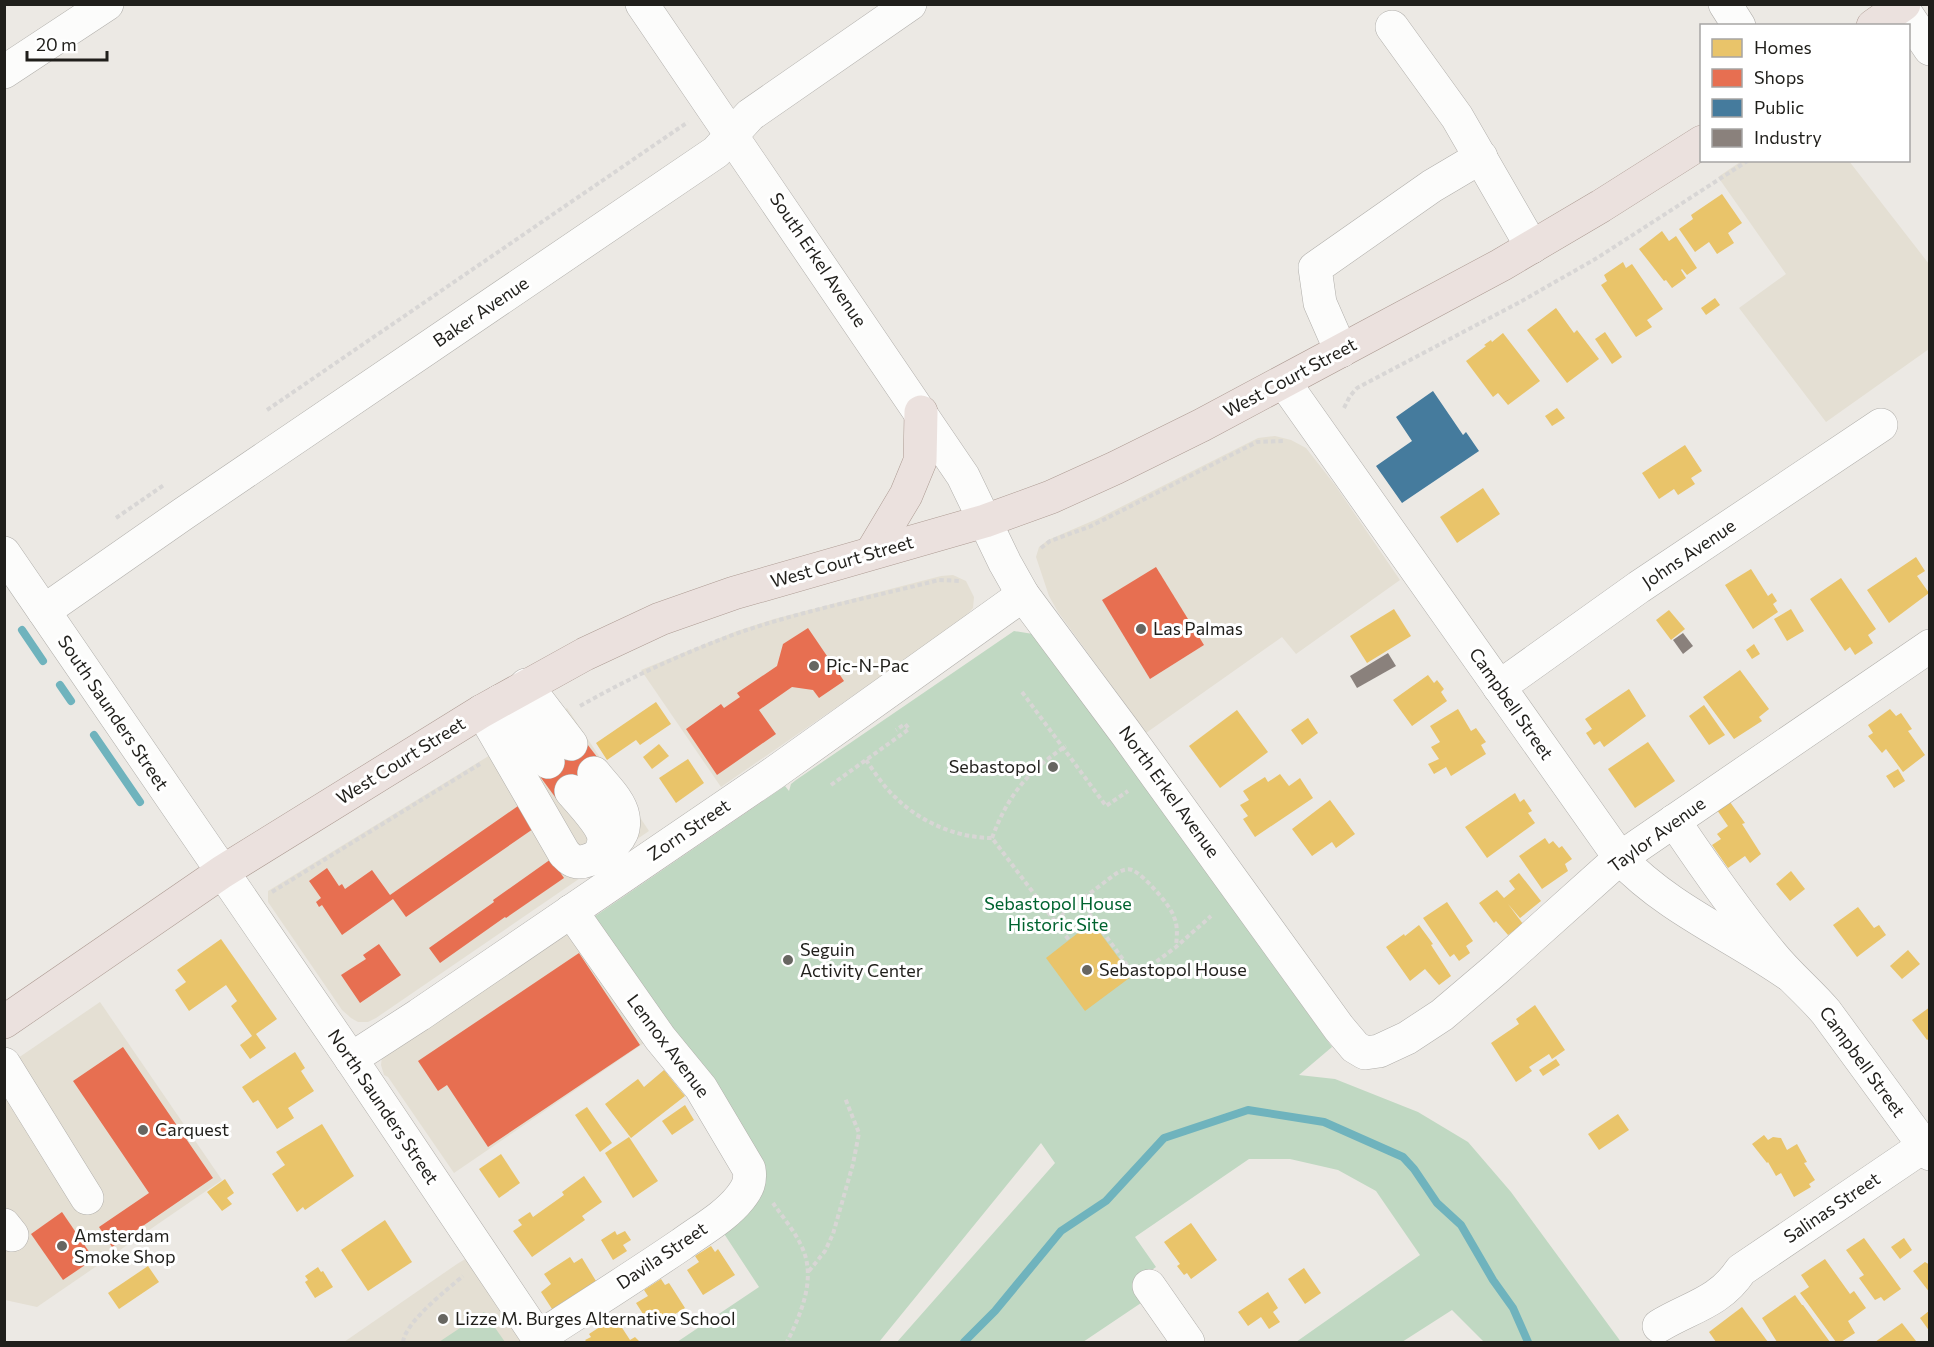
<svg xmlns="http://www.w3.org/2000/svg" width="1934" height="1347" viewBox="0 0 1934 1347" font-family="Commissioner,sans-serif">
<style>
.built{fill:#e4dfd3}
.green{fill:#c0d8c2}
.homes{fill:#e9c46a}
.shops{fill:#e76f51}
.public{fill:#457b9d}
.industry{fill:#8a817c}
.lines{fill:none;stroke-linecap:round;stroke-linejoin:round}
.stream{stroke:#6fb3bd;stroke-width:8}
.minor-casing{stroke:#b1afab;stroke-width:34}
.major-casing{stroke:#ad9b93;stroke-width:34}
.path{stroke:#d8d6d5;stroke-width:4;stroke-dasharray:4.5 3;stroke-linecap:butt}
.minor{stroke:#fcfcfb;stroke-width:33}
.major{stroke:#ebe1de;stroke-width:33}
.poi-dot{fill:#676661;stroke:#fff;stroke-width:2}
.labels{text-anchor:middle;stroke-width:6;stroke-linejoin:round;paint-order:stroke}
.street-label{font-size:18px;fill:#201f1b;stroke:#fff}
.poi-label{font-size:18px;fill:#201f1b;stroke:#fff;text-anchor:start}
.park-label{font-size:18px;fill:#00632f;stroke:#fff}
</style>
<rect width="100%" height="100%" fill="#ece9e4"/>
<g class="built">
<polygon points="1743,160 1849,161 1929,264 1929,349 1826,422 1739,308 1786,274 1718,177"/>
<polygon points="1275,436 1291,440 1306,448 1335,485 1400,580 1296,654 1282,637 1146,733 1058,612 1049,596 1036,557 1039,547 1048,540 1097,519 1258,438"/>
<polygon points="953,575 966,581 974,597 973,608 961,621 721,787 641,670 737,631 774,619 941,576"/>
<polygon points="567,708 649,831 376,1018 368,1022 358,1022 351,1018 342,1010 268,902 268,891"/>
<polygon points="569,928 647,1041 454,1173 388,1077 384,1075 381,1065 382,1057"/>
<polygon points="100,1002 222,1180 37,1307 5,1300 5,1067"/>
<polygon points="467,1258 523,1342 344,1342 457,1264"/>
</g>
<g class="green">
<polygon points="1014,631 1033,634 1051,656 1332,1047 1299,1075 1335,1079 1418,1112 1468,1142 1511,1192 1621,1342 1484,1342 1452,1310 1402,1342 1296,1342 1420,1255 1376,1191 1338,1170 1290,1159 1249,1159 1135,1237 1156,1267 1132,1284 1141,1303 1083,1342 897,1342 1055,1163 1041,1143 879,1342 677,1342 759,1287 719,1226 756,1192 588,921 785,786 789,791 791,784 796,780"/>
<polygon points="484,1312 505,1342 439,1342"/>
</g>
<g class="homes">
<polygon points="1722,194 1742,223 1728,233 1734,243 1717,254 1709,242 1695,252 1679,229 1693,219 1691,215"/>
<polygon points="1662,231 1669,241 1676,236 1697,268 1687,275 1682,269 1681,270 1686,278 1672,288 1666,280 1664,281 1639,249"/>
<polygon points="1623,262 1626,268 1632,264 1663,309 1647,320 1652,327 1636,337 1601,285 1607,281 1604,275"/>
<polygon points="1715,298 1720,305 1706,315 1701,308"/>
<polygon points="1556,308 1574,333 1577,330 1599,359 1567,383 1527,330"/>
<polygon points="1605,332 1622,357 1612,364 1595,339"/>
<polygon points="1503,333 1540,381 1508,405 1498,393 1493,397 1466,361 1486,346 1484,345 1491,340 1492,342"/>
<polygon points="1557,408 1565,418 1552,426 1545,416"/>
<polygon points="1685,445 1702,471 1691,478 1695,484 1678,495 1674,489 1659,499 1642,473"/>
<polygon points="1483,488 1500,514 1457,543 1440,517"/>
<polygon points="1916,557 1925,571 1917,576 1929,593 1889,623 1867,590"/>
<polygon points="1751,569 1768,596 1772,593 1777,601 1773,604 1778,612 1753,629 1725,585"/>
<polygon points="1841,578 1876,629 1868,635 1873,643 1855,655 1850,647 1845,651 1810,599"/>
<polygon points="1394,609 1411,636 1367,663 1350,636"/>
<polygon points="1791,609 1804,631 1787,641 1774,619"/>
<polygon points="1669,610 1685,629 1671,640 1656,620"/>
<polygon points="1754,644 1760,654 1752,659 1746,650"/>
<polygon points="1740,670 1769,709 1759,717 1762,721 1734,739 1703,697"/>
<polygon points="1428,675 1434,683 1437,680 1444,689 1441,692 1447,701 1412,726 1393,700"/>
<polygon points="1629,689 1646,716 1604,747 1600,741 1594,745 1586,733 1592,729 1585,719"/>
<polygon points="656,702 671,724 640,745 636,740 607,760 596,743"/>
<polygon points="1704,705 1725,735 1709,745 1689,716"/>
<polygon points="1458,709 1471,731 1476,728 1486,742 1481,745 1486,754 1451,776 1446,767 1434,774 1428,764 1439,759 1431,747 1440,742 1430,726"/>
<polygon points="1890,709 1896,716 1901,713 1912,729 1908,731 1925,755 1903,772 1886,749 1882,753 1868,736 1873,733 1868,725"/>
<polygon points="1237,710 1268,752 1220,788 1189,746"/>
<polygon points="1308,718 1318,733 1302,745 1291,730"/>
<polygon points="1648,742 1675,781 1635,808 1608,769"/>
<polygon points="659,744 669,756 652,769 643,757"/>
<polygon points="688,759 704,783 676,803 659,778"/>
<polygon points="1898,769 1905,781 1894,788 1886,776"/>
<polygon points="1280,774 1289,786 1300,778 1313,798 1255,837 1243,819 1248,816 1240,805 1249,800 1243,791 1265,777 1268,782"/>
<polygon points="1515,793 1520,802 1524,799 1532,811 1528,813 1535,823 1487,858 1465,827"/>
<polygon points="1330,800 1355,834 1336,848 1332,842 1312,856 1292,829"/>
<polygon points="1730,802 1745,823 1742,824 1761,854 1750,863 1745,856 1728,868 1712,845 1721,839 1717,834 1728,826 1717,810"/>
<polygon points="1545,838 1549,844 1553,841 1559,848 1562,846 1572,859 1565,864 1568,871 1542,889 1519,856"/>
<polygon points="1791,871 1805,889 1790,901 1776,884"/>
<polygon points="1519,873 1541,901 1520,918 1508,904 1523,924 1508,935 1496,921 1494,923 1479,903 1497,890 1504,898 1515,889 1509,881"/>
<polygon points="1447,902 1473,941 1466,946 1470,953 1459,961 1454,954 1450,957 1423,918"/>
<polygon points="1858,907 1874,928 1879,925 1886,935 1857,957 1833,925"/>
<polygon points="1092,922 1132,976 1085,1011 1046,958"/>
<polygon points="1419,925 1433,944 1431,945 1451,976 1439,985 1425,969 1410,981 1386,947 1404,934 1405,936"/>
<polygon points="221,939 277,1019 256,1034 266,1048 250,1059 240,1045 252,1036 231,1006 237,1001 226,985 189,1011 175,990 186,982 177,970"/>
<polygon points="1908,950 1920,964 1902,979 1890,966"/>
<polygon points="1535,1005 1565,1050 1552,1059 1549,1054 1529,1067 1532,1071 1516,1082 1491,1043 1519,1024 1516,1019"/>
<polygon points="1930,1007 1930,1038 1927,1040 1912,1020"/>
<polygon points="295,1052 305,1068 301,1071 314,1091 288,1108 294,1118 277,1129 258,1100 253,1103 242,1087"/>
<polygon points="1556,1059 1560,1065 1543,1076 1539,1070"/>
<polygon points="664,1070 685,1096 631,1138 605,1104 638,1079 644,1087"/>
<polygon points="685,1105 694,1120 672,1135 662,1121"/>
<polygon points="587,1107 612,1143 600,1152 575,1115"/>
<polygon points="1618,1114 1629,1130 1599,1150 1588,1134"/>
<polygon points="322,1124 354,1176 305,1210 303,1207 297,1212 272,1174 285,1165 276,1152"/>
<polygon points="1764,1135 1768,1140 1773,1137 1781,1138 1787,1150 1797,1144 1807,1162 1804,1163 1815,1180 1809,1184 1811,1187 1794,1197 1781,1173 1776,1176 1768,1162 1767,1163 1752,1144"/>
<polygon points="629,1137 658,1181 633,1198 605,1153"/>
<polygon points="501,1154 520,1183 499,1198 479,1169"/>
<polygon points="584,1176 602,1202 582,1216 585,1220 532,1257 513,1231 522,1225 518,1220 530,1212 533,1217 564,1195 562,1192"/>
<polygon points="225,1179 234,1193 227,1198 232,1204 222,1211 207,1192"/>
<polygon points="385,1220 412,1262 368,1291 341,1250"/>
<polygon points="1191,1223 1217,1260 1191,1279 1187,1273 1184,1275 1177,1266 1180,1264 1164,1242"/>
<polygon points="615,1231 617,1235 625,1231 631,1240 623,1245 627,1251 613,1260 601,1240"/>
<polygon points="1864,1238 1901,1289 1884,1301 1881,1297 1875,1300 1859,1278 1864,1275 1846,1250"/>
<polygon points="1904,1238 1912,1250 1900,1259 1891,1247"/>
<polygon points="711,1246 715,1252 718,1249 735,1275 703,1295 687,1270 699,1262 695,1256"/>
<polygon points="570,1257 574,1263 582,1258 596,1281 552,1309 541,1292 551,1284 544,1274"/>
<polygon points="1825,1259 1850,1294 1854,1291 1866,1308 1848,1321 1855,1333 1841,1342 1836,1342 1800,1293 1809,1287 1801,1275"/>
<polygon points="1925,1262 1930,1265 1930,1293 1913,1271"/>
<polygon points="148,1266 159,1282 119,1309 108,1293"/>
<polygon points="318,1267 321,1272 323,1271 333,1287 315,1298 305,1282 308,1280 305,1276"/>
<polygon points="1304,1268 1321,1293 1305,1304 1288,1279"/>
<polygon points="661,1279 665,1285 669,1283 685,1308 652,1328 636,1303 648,1296 644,1290"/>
<polygon points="1268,1292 1278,1308 1273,1312 1280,1322 1269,1329 1261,1317 1248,1326 1238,1312"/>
<polygon points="1795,1295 1802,1305 1803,1305 1830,1342 1777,1342 1762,1318"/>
<polygon points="1742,1307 1768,1342 1716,1342 1709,1332"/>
<polygon points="1929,1311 1930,1313 1930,1332 1920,1318"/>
<polygon points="615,1317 630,1340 635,1337 640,1342 587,1342 585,1340 591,1337 589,1334"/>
<polygon points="1902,1323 1916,1341 1875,1342"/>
</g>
<g class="shops">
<polygon points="1156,567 1204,645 1150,679 1102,600"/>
<polygon points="808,628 844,681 819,698 813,690 792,687 759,710 776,734 717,775 686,729 721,704 724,708 740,697 737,693 777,666 783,644"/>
<polygon points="581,736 604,766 558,801 536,771"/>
<polygon points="518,806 533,829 406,917 393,899 342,935 322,905 319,907 316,902 321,898 309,881 327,868 339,886 342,884 345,889 372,870 390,895"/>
<polygon points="551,859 564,878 506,918 505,917 440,963 429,948 494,902 493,900"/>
<polygon points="379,944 401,975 360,1003 341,975 366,959 363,955"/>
<polygon points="579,953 640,1045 488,1147 447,1085 438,1091 418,1061"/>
<polygon points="123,1047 213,1178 112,1247 99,1227 149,1193 73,1081"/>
<polygon points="62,1212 94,1259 63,1280 31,1234"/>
</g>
<polygon class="public" points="1433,391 1463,435 1466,432 1479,451 1402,503 1376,466 1412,441 1396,417"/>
<g class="industry">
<polygon points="1683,633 1693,646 1683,654 1673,640"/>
<polygon points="1388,653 1396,666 1357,688 1350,676"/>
</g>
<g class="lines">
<g class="stream">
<polyline points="22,630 43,661"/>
<polyline points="60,685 71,701"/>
<polyline points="94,735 140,802"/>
<polyline points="964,1342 995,1311 1061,1231 1106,1201 1164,1138 1248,1110 1324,1122 1403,1157 1414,1169 1437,1203 1461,1225 1493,1280 1513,1308 1528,1342"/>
</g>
<defs>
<g id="minor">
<polyline points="642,4 963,476 1005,563 1023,595 1125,732 1339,1028 1355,1047 1365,1053 1379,1051 1407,1038 1442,1015 1495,970 1620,858 1930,646"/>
<polyline points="1725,4 1739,26"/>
<polyline points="1901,6 1930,49"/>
<polyline points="1392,27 1457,117 1532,247"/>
<polyline points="4,72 107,4"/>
<polyline points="1341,351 1320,303 1315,268 1432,186 1481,157"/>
<path d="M1284,382l336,476c47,50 112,77 168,116"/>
<polyline points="4,553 351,1059 541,1342"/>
<polyline points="44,611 183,514 716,152 750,115 910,4"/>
<polyline points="526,685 571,744"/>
<polyline points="1499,687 1639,587 1881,425"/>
<polyline points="500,701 548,762"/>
<path d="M482,711l82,142c5,5 8,9 15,9 13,0 37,-16 42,-28 3,-5 3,-13 2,-18 -3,-16 -20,-31 -29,-43"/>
<path d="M571,791c9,11 28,30 32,43 2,7 0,13 -3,19"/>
<path d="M1674,821c31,46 63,92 98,134 17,21 37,37 54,57l104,142"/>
<polyline points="351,1059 419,1015 774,773 1023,595"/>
<polyline points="4,1064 87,1198"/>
<polyline points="4,1225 12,1235"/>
<polyline points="1149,1286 1188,1342"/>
<path d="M1659,1326c31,-19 60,-23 82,-56l183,-124"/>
<path d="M538,1338c48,-31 97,-62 144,-94 19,-14 43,-27 58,-46 8,-10 11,-17 9,-29l-48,-81 -41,-50 -89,-127"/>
</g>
<g id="major">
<polyline points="1873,26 1904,4"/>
<polyline points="872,552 906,495 920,461 921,412"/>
<polyline points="4,1022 222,872 482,711 585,654 660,619 734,593 985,521 1051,497 1115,468 1202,425 1501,265 1601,206 1702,142"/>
</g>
</defs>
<use href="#minor" class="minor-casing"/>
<use href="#major" class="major-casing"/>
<g class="path">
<polyline points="1344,408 1350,396 1357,388 1520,302 1597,258 1749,160"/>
<polyline points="267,410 688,122"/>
<polyline points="116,518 164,485"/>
<polyline points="1041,548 1050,541 1089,527 1125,509 1257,442 1284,441"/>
<polyline points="1022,692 1106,806 1128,791"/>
<path d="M580,706c51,-29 105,-54 161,-74 64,-22 132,-35 198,-52l22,1"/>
<path d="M866,760c9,13 18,27 29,37 25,25 62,41 97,41l77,102"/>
<polyline points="831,785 909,729 905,724 896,730"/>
<path d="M992,838c16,-43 36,-67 74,-92"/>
<polyline points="272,892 480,764"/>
<polyline points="1080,901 1136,977 1176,947 1211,916"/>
<path d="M1056,922l8,-9 50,-38c6,-4 12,-7 18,-5 11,4 39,36 42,47 4,9 3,19 2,29"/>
<path d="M773,1203c11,16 26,33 32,52 9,29 -5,61 -18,87"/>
<polyline points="809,1271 825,1251 833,1234 853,1164 859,1133 845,1098"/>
<path d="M403,1342c3,-21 44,-52 60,-66"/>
</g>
<use href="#minor" class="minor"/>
<use href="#major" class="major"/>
</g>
<g class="poi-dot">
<circle cx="1141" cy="629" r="6"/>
<circle cx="814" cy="666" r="6"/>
<circle cx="1053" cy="767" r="6"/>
<circle cx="788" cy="960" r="6"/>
<circle cx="1087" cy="970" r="6"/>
<circle cx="143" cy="1130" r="6"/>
<circle cx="62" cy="1246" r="6"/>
<circle cx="443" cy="1319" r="6"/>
</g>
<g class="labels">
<g class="street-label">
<text transform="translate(818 260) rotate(56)" y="6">South Erkel Avenue</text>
<text transform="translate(481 312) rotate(-34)" y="6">Baker Avenue</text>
<text transform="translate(1290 378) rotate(-28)" y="6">West Court Street</text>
<text transform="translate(1689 554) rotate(-34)" y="6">Johns Avenue</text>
<text transform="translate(842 562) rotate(-16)" y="6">West Court Street</text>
<text transform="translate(1511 704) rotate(55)" y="6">Campbell Street</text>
<text transform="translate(113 713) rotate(56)" y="6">South Saunders Street</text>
<text transform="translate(401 761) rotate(-32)" y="6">West Court Street</text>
<text transform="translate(1169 792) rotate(54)" y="6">North Erkel Avenue</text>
<text transform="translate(689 830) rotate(-34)" y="6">Zorn Street</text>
<text transform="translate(1657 835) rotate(-36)" y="6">Taylor Avenue</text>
<text transform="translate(668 1046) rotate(53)" y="6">Lennox Avenue</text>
<text transform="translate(1862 1062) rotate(54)" y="6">Campbell Street</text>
<text transform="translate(383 1107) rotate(56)" y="6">North Saunders Street</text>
<text transform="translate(1832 1208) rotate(-34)" y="6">Salinas Street</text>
<text transform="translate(662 1256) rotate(-34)" y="6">Davila Street</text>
</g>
<g class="poi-label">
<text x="1153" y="635">Las Palmas</text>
<text x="826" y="672">Pic-N-Pac</text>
<text x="1041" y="773" text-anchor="end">Sebastopol</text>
<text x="800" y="956">Seguin<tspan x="800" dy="21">Activity Center</tspan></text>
<text x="1099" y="976">Sebastopol House</text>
<text x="155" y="1136">Carquest</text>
<text x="74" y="1242">Amsterdam<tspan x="74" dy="21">Smoke Shop</tspan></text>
<text x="455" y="1325">Lizze M. Burges Alternative School</text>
</g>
<g class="park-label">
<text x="1058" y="910">Sebastopol House<tspan x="1058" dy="21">Historic Site</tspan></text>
</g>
</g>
<rect width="1934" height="1347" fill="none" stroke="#201f1b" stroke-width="12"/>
<rect x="1700" y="24" width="210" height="138" fill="#ffffff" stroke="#a6a5a4" stroke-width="1.5"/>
<rect x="1712" y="39" width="30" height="18" fill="#e9c46a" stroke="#a6a5a4" stroke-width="1.5"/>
<text x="1754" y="54" font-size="18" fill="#201f1b">Homes</text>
<rect x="1712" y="69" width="30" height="18" fill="#e76f51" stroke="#a6a5a4" stroke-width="1.5"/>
<text x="1754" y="84" font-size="18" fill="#201f1b">Shops</text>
<rect x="1712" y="99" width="30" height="18" fill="#457b9d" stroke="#a6a5a4" stroke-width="1.5"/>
<text x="1754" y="114" font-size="18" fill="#201f1b">Public</text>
<rect x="1712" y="129" width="30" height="18" fill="#8a817c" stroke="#a6a5a4" stroke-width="1.5"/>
<text x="1754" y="144" font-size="18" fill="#201f1b">Industry</text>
<path d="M27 51v9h80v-9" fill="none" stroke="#201f1b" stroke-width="3"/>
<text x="36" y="51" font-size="18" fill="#201f1b" stroke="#ffffff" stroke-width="4.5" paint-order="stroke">20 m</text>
</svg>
